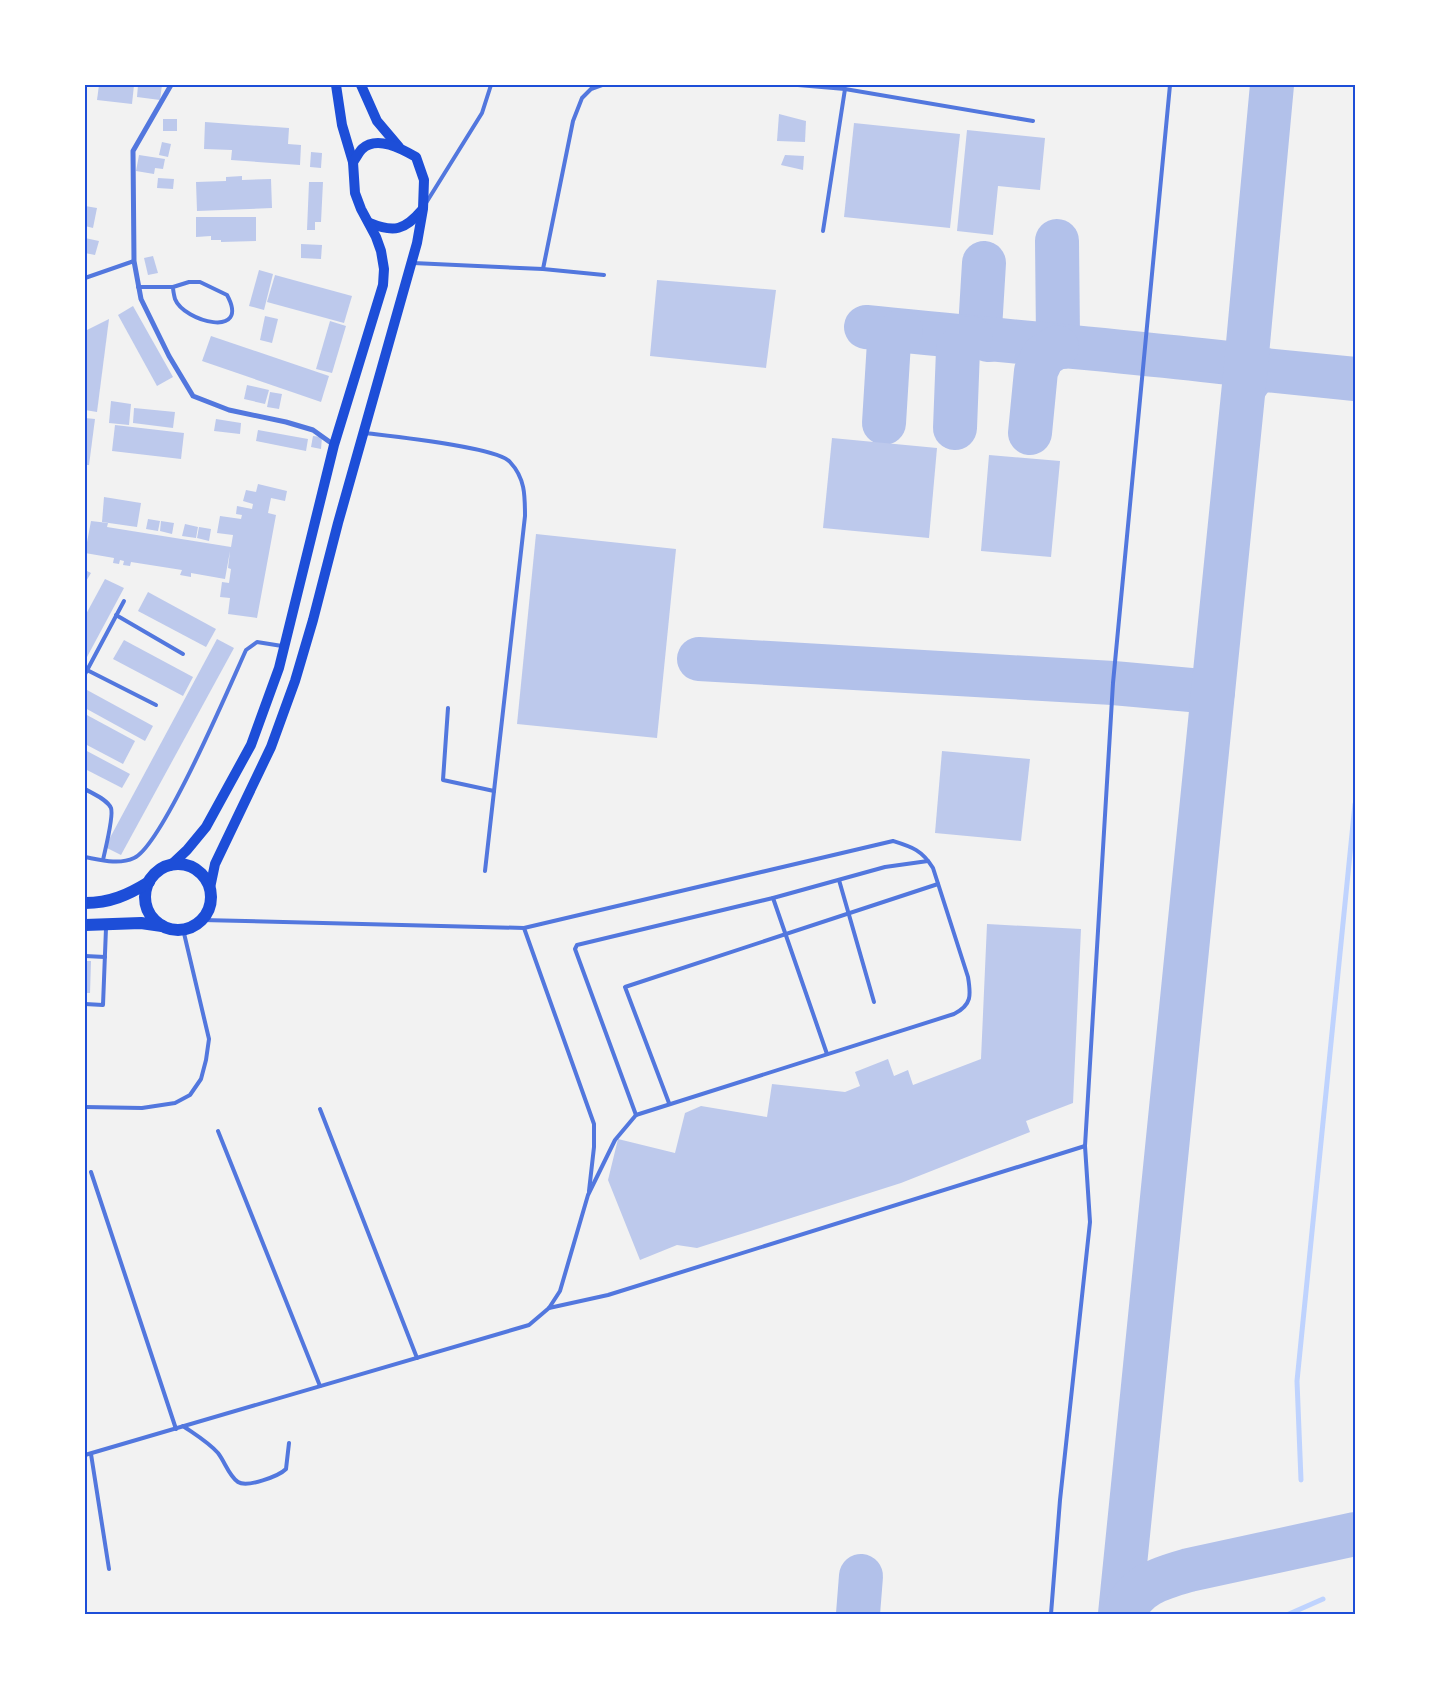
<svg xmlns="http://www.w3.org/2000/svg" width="1440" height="1699" viewBox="0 0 1440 1699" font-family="Lato,sans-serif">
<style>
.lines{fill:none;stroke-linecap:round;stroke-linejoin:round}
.stream{stroke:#bfd3fe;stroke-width:5}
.taxiway{stroke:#b2c1ea;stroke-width:44}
.building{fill:#bdc9ec}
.service{stroke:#5277de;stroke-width:4}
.minor{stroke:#5277de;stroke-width:5}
.secondary{stroke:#1d4ed8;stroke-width:10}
.primary{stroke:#1d4ed8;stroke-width:12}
.neatline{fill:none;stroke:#1d4ed8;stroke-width:2}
</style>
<rect width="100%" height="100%" fill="#f2f2f2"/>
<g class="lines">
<g class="stream">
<polyline points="1301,1480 1297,1381 1355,804"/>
<polyline points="1289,1614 1323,1599"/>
</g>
<g class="taxiway">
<polyline points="1057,241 1058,337 1062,347"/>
<polyline points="984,263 980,329 989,340"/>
<path d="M866,327c126,13 253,23 380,38"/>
<polyline points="1244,388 1253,375 1265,370 1355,379"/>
<polyline points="884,423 889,342 901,331"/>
<polyline points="955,428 958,350 971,338"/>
<polyline points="1030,433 1036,371 1043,356 1057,347"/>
<polyline points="699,659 1113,683 1213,692"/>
<polyline points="858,1614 861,1576"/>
<polyline points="1120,1614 1246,365 1272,85"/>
<path d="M1124,1614c10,-29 37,-36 65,-44l166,-36"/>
</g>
</g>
<g class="building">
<polygon points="99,85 134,85 132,104 97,100"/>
<polygon points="138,85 162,85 160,100 137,97"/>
<polygon points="779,114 806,121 805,142 777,141"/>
<rect x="163" y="119" width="14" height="12"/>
<polygon points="205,122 289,128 288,144 301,145 300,165 231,160 232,150 204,149"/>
<polygon points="854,123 960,134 950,228 844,217"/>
<polygon points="967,130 1045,138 1040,190 998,186 993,235 957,231"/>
<polygon points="162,142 171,144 168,157 159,155"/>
<polygon points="311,152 322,153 321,168 310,167"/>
<polygon points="139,155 165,159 163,169 155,168 154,174 136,171"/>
<polygon points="785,155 804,156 803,170 781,165"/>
<polygon points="242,176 242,180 271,179 272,208 197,211 196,182 226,181 226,177"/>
<polygon points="158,178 174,179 173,189 157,188"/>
<polygon points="309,182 323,182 321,222 315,222 315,230 307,230"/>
<polygon points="85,206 97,208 93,228 85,226"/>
<polygon points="196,217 256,217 256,241 221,242 221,240 211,240 211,236 196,237"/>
<polygon points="85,238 99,241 95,255 85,253"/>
<polygon points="301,244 322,245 321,259 301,258"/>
<polygon points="153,256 158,273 148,275 144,258"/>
<polygon points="259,270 273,274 264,310 249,306"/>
<polygon points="275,275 352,296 344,323 267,302"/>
<polygon points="657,280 776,290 766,368 650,356"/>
<polygon points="133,306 173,377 157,386 118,315"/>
<polygon points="265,316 278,319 272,343 260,340"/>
<polygon points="109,319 97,412 85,410 85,331"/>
<polygon points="330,321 346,326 332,373 316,369"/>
<polygon points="211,336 329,376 321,402 202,361"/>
<polygon points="247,385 269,390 265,404 244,399"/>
<polygon points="270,392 282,394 279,409 267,407"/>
<polygon points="111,401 131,404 129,425 109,423"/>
<polygon points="134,408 175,412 173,428 133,423"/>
<polygon points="85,418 95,419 89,465 85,465"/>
<polygon points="216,419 241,423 240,434 214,431"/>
<polygon points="115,425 184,433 181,459 112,451"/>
<polygon points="258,430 308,439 306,451 256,441"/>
<polygon points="313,436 322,437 321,449 311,447"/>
<polygon points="832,438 937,448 929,538 823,528"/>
<polygon points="989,455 1060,461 1051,557 981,551"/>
<polygon points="258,484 287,491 285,501 271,498 268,513 276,515 257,618 228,614 230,598 220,597 222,582 229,583 231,569 228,568 230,551 225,579 191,573 191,577 180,575 182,570 131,562 130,566 123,565 124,561 120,560 119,564 113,563 114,558 85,553 91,521 108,523 107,527 231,547 233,535 217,533 220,516 241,519 242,515 236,514 237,506 252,509 253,504 243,501 246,490 256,492"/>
<polygon points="104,497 141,503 137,527 102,522"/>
<polygon points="148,519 160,521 158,531 146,529"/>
<polygon points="161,521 174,523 172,534 160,531"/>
<polygon points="185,524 198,527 196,538 182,536"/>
<polygon points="199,527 211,529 209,541 197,538"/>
<polygon points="536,534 676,549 657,738 517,724"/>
<polygon points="85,570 91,573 85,583"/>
<polygon points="105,579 124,588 87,657 85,656 85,616"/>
<polygon points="148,592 216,629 206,647 138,611"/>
<polygon points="217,639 234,648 121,855 105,847"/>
<polygon points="124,640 193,677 183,696 113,659"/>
<polygon points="87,690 153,726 145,741 85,708 85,694"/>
<polygon points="85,714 135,741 123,764 85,744"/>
<polygon points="85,750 130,774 122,788 85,769"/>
<polygon points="942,751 1030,759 1021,841 935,833"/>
<polygon points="987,924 1081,929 1073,1103 1026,1121 1030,1132 901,1183 697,1248 677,1245 640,1260 608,1180 618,1139 675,1153 685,1113 701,1106 767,1117 772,1084 845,1092 860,1086 855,1072 888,1059 894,1076 908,1070 913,1085 981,1059"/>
<polygon points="85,961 91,961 90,993 85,993"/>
</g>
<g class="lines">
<g class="service">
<polyline points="798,85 845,89 1033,121"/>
<polyline points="426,203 482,113 491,85"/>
<polyline points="823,231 845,89"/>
<polyline points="413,263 543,269 604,275"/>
<polyline points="543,269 573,121 582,98 591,89 602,85"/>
<polyline points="85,278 134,261"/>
<path d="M138,287h35l16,-5h11l27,13c24,44 -43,27 -52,4 -1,-4 -2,-8 -2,-12"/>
<path d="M365,433c24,3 133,14 145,29 15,16 15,33 15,54l-40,355"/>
<polyline points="116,615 183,654"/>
<polyline points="87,670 156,705"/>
<polyline points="85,674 124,601"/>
<polyline points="448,708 443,780 494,791"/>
<path d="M85,789c8,5 22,10 26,19 3,8 -6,42 -8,52"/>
<path d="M85,857c16,3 34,8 49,1 28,-12 96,-173 112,-208l11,-8 25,4"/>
<polyline points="839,880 874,1002"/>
<polyline points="773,898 827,1054"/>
<polyline points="524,928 594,1124 594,1147 589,1191"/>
<polyline points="85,956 105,957"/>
<polyline points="85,1004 103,1005 106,928"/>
<polyline points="669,1103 625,987 938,884"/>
<polyline points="85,1107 142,1108 175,1103 190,1095 201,1079 206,1060 209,1039 183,929"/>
<polyline points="320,1109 417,1358"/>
<polyline points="636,1115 575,949 577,945 773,898 885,867 928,861"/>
<polyline points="218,1131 320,1386"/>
<polyline points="91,1172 176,1429"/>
<polyline points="549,1308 608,1295 1085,1146"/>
<path d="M183,1426c13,9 25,16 35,27 7,9 11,23 20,29 9,6 41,-6 48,-13l3,-26"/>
<polyline points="91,1454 109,1569"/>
<path d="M85,1455l444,-130 20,-17 11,-17 28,-96 27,-55 21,-25 318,-101c18,-9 17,-19 14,-37l-35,-109c-11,-18 -21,-21 -40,-27l-369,87 -322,-8"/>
<polyline points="1051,1614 1060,1500 1090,1222 1085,1146 1113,683 1170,85"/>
</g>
<polyline class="minor" points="171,85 133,151 134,261 141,299 169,356 193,396 229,410 286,422 313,430 334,445"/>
<g class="secondary">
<polyline points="361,85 377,121 399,147"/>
<path d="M370,223c24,10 35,7 52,-13"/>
<polyline points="170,866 187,850 206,827 251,745 279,668 334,445 383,285 384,269 381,251 376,237 361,209 355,193 353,162 342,125 336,85"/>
<path d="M210,888l5,-24 56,-117 24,-66 18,-61 25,-97 79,-280 6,-34 1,-29 -8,-23c-14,-8 -39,-22 -54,-8 -3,3 -6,9 -9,13"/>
</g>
<g class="primary">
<circle cx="178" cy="897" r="33"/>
<path d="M85,903c25,0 43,-8 64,-21"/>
<polyline points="85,925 141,923 162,926"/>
</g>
</g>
<rect width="1440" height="1699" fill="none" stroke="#ffffff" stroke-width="172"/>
<rect x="86" y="86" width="1268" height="1527" class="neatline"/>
</svg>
